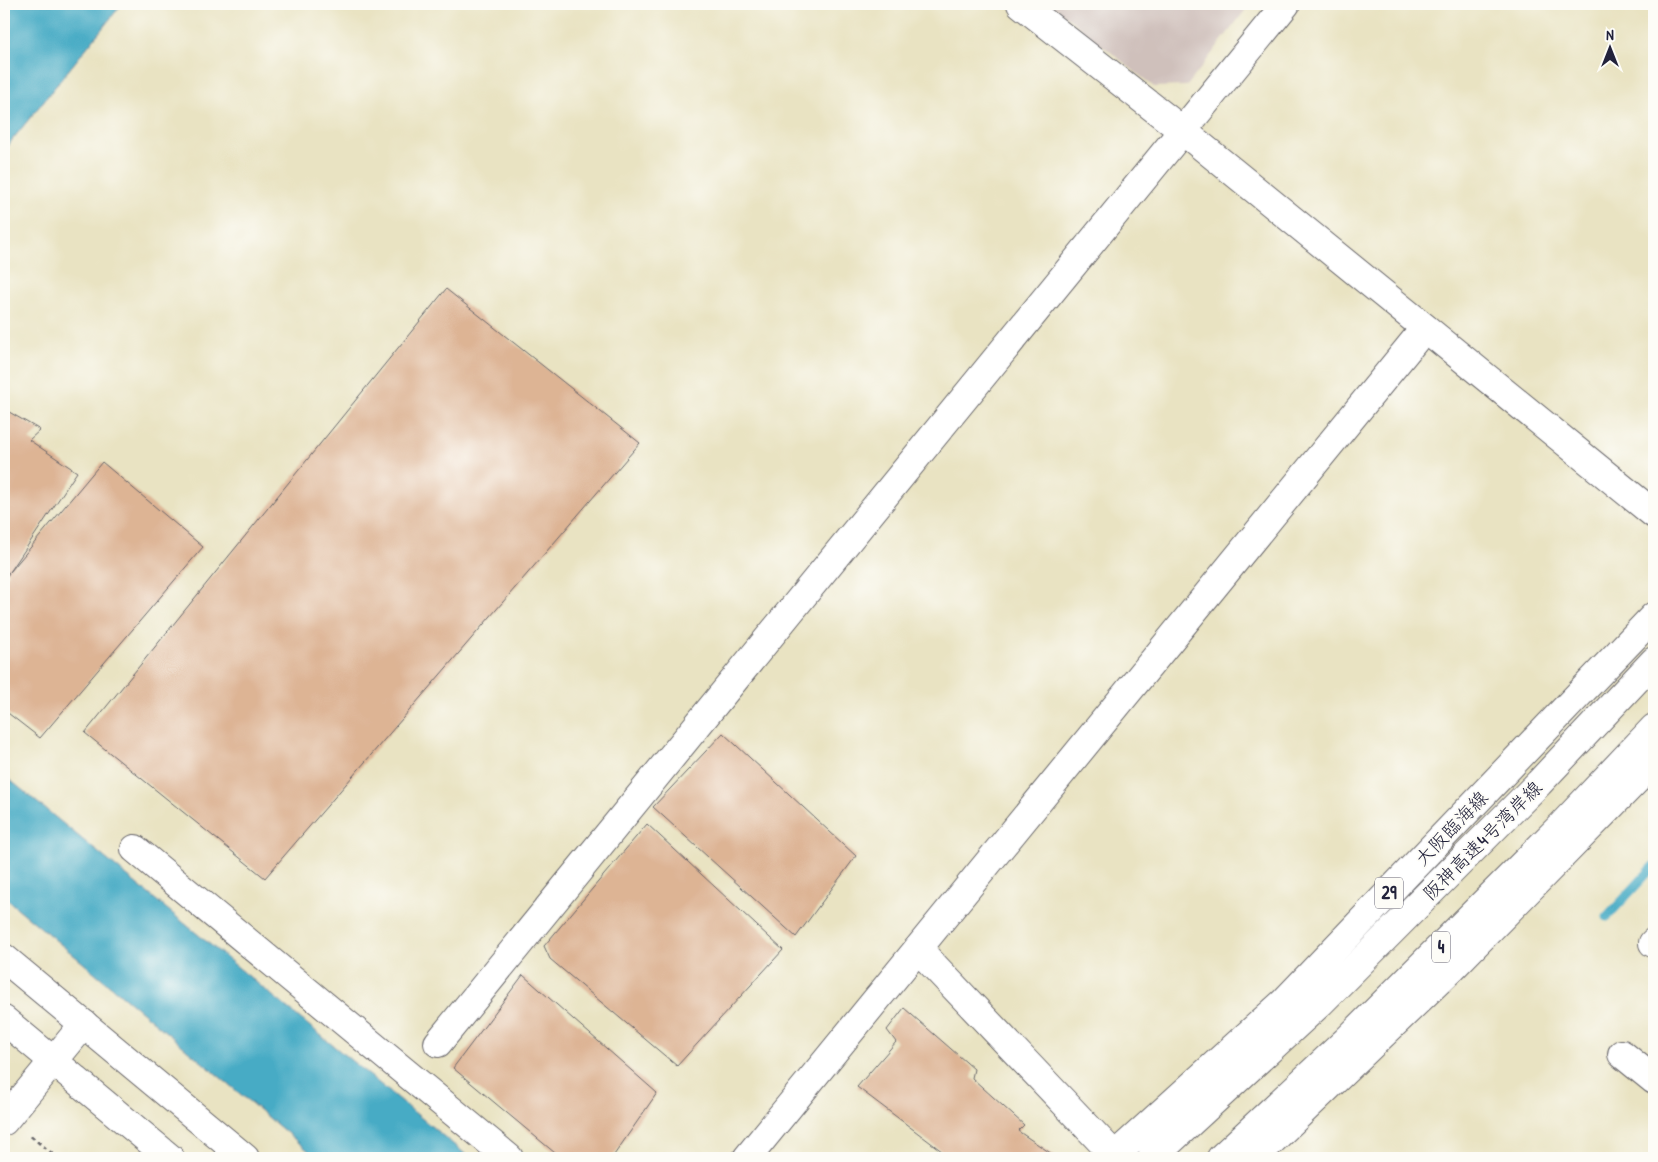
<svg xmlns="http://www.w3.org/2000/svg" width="1658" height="1162" viewBox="0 0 1658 1162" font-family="'Patrick Hand','Klee One',sans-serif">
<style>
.industrial{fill:#cfc0bb}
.water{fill:#46abc5;stroke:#346680}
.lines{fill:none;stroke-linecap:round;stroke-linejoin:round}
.stream{stroke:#46abc5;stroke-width:9}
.building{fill:#ddb494}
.minor-casing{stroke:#68666a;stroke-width:30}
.major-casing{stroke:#68666a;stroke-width:30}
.highway-casing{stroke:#68666a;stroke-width:30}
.path{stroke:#68666a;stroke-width:3;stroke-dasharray:4 4;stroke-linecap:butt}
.minor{stroke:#fff;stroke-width:28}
.major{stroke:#fff;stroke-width:28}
.highway{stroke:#fff;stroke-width:28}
.labels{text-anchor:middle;stroke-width:4;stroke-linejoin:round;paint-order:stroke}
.shield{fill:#fdfcf7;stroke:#646373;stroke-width:1}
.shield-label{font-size:18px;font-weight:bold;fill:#22223b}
.street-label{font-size:19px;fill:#22223b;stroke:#fdfcf7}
</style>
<rect width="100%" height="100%" fill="#fdfcf7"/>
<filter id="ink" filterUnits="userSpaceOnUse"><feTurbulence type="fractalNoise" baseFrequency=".02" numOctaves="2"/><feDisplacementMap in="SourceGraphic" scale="10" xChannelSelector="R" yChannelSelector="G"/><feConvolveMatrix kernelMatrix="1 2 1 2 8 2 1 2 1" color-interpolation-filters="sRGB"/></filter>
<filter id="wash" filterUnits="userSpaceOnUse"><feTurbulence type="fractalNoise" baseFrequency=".0096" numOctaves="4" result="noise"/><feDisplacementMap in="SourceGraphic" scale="20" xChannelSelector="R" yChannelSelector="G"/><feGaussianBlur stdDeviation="1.12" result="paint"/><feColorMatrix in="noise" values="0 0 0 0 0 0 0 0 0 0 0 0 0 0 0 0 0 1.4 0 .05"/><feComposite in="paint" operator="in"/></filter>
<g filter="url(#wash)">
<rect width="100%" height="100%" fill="#e9e3c2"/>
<polygon class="industrial" points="1051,4 1250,4 1187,86 1154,87"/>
<g class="water">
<polygon points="4,4 122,4 4,150"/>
<polygon points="4,775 470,1158 317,1158 4,897"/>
</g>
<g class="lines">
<polyline class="stream" points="1607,917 1654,866"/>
</g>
<g id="blocks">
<g class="building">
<polygon points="446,289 640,443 265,878 85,733"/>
<polygon points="4,374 9,379 4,386"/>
<polygon points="4,409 40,430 29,440 77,472 10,572 102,462 203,547 40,738 4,710 4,580 9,573 4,568"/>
<polygon points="723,733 856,856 796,937 653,807"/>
<polygon points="647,824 783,950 677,1066 550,959 544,946"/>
<polygon points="523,975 657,1093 612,1158 561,1158 453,1068"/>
<polygon points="904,1008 974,1069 972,1078 1024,1125 1018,1131 1055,1156 1054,1158 951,1158 857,1087 896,1042 887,1030"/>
</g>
</g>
</g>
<g filter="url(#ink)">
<use href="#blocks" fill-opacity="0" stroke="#68666a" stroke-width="1"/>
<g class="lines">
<defs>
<g id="minor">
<polyline points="1021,4 1183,131 1654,514"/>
<polyline points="135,849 509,1158"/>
<polyline points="1653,943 1654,942"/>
<polyline points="918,949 1115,1156"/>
<polyline points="4,958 245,1158"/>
<polyline points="4,1020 170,1158"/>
<polyline points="438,1043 1286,4"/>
<polyline points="1622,1054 1654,1080"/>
<polyline points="4,1121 84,1024"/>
<polyline points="747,1158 1425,328"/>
</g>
<g id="major">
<polyline points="1112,1158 1285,1001 1654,616"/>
<polyline points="1254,1158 1452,968 1654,762"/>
</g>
<g id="highway">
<polyline points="1152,1158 1320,1003 1539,783 1654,661"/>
<polyline points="1221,1158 1346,1041 1562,825 1654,728"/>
</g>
</defs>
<use href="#minor" class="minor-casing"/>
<use href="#major" class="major-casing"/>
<use href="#highway" class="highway-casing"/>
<polyline class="path" points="31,1136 57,1158"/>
<use href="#minor" class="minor"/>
<use href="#major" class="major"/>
<use href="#highway" class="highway"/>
</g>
</g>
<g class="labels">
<g class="shield">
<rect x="1375" y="877.5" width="28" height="31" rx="4"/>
<rect x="1432" y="931.5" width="18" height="31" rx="4"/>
</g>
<g class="shield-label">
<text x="1389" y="899">29</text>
<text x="1441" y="953">4</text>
</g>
<g class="street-label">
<text transform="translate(1451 828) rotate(-46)" y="7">大阪臨海線</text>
<text transform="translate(1482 840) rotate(-45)" y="7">阪神高速4号湾岸線</text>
</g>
</g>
<rect width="1658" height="1162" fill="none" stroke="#fdfcf7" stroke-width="20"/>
<g transform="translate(1610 48)" stroke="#fdfcf7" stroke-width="4" paint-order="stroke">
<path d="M0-4L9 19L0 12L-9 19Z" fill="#22223b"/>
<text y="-8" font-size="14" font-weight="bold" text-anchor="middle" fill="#22223b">N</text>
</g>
</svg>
